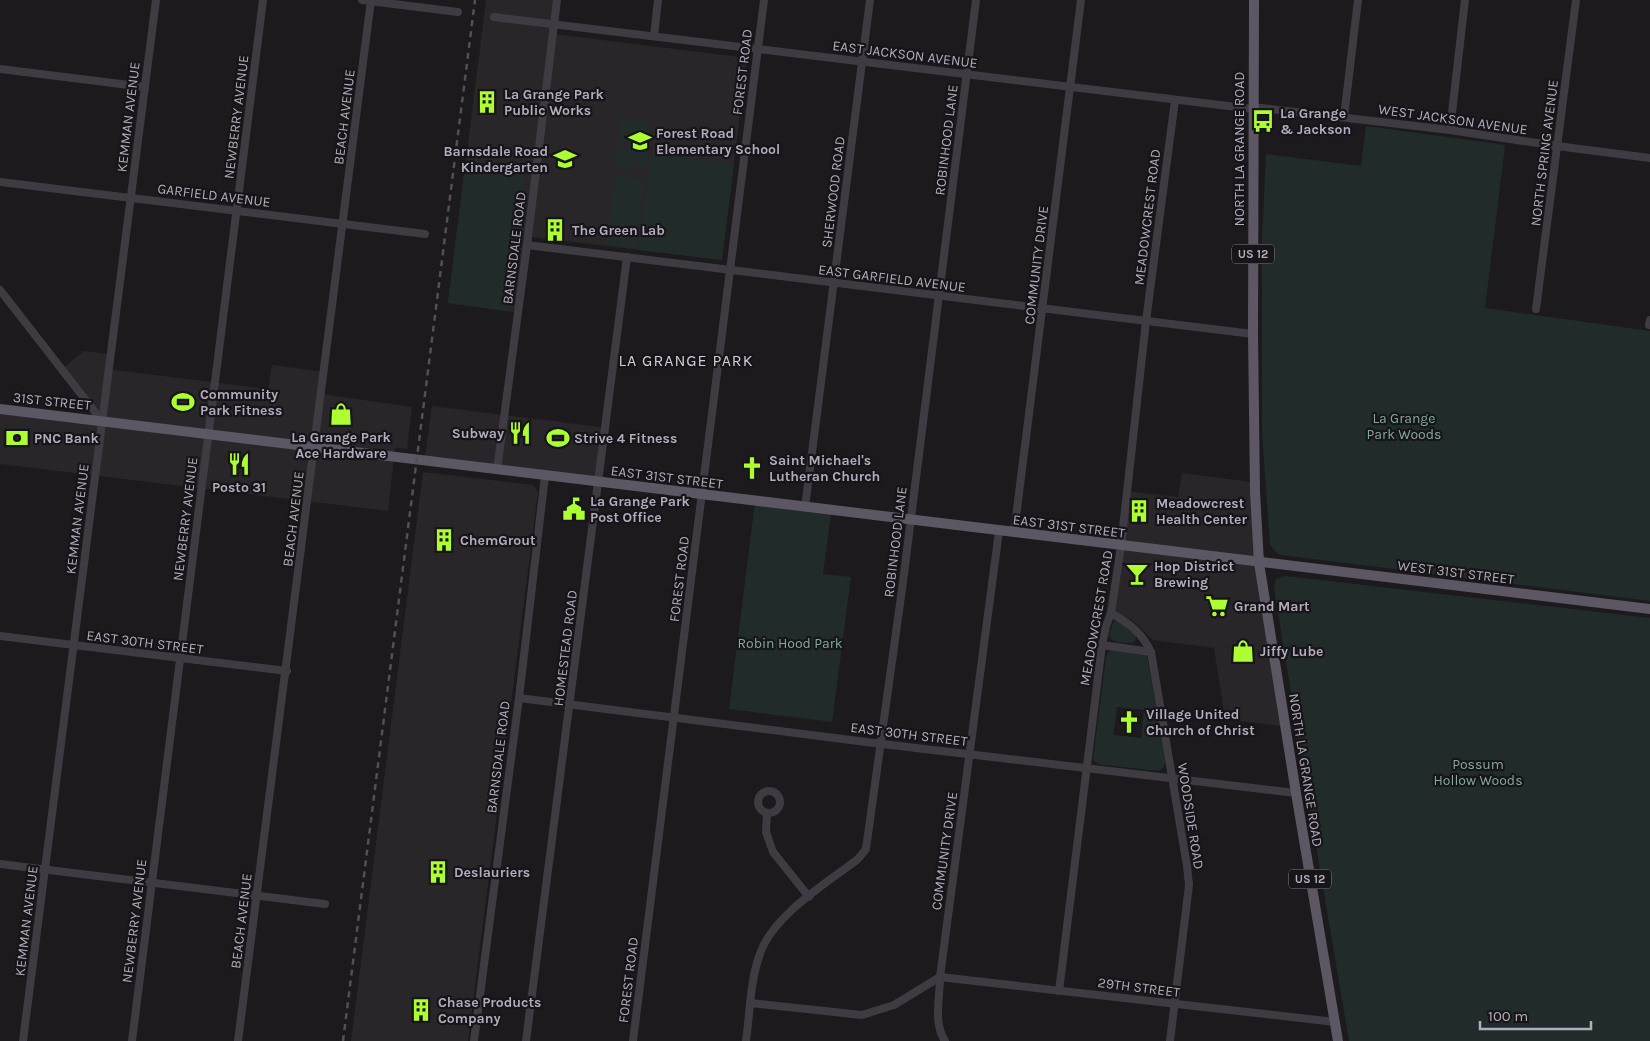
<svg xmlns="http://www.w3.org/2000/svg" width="1650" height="1041" viewBox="0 0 1650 1041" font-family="Karla,sans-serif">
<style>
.built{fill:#29262a}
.green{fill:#212c2a;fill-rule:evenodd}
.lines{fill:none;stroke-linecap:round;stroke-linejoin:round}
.minor{stroke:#3f3b43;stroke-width:8}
.major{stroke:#5c5762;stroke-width:10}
.rail{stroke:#534e58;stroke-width:2.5;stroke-dasharray:6 5;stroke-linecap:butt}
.labels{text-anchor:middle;stroke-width:4.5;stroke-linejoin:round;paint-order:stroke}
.shield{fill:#171518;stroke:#847f8c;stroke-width:1}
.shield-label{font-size:12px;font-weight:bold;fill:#b3acbe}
.street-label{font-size:14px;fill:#b3acbe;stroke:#171518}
.poi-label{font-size:14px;font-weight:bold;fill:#b3acbe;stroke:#171518;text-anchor:start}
.park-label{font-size:14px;fill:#81aaa2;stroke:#171518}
.quarter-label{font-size:16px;letter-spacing:1px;fill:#d3cdd9;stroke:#171518}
</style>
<rect width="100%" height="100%" fill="#1c1a1d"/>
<g class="built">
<polygon points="486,0 558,0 554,34 747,58 722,260 532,237 520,313 448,303"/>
<polygon points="84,351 107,354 106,369 268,389 272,365 325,372 322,394 412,407 407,449 395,448 388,511 0,464 0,407 101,419 63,368"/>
<polygon points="432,406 609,428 601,479 425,457"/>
<polygon points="423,472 533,485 538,492 468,1041 351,1041"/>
<polygon points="1182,473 1251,482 1256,560 1119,543 1125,491 1178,497"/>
<polygon points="1117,548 1256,566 1280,726 1225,719 1214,648 1153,640 1133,621 1109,608"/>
</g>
<g class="green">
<polygon points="621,119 647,122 650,125 648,143 645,145 618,142"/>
<polygon points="1366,126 1505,145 1485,308 1650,331 1650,601 1281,555 1276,552 1270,545 1262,433 1262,241 1266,154 1361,166"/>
<polygon points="621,147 648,152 646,166 630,165 627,172 618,170 618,162 614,159 615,151"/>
<polygon points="651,154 734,164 722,260 639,250"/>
<polygon points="465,166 524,174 507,311 448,303"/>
<polygon points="615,176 644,179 636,248 606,244"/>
<polygon points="755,503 831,514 823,574 851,577 832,722 729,709"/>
<polygon points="1285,576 1650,618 1650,1041 1349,1041 1310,810 1274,588 1276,579"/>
<path d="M1118,620l16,12 2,6 -2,4c-7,2 -19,1 -24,-4l-1,-4 5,-13z"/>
<path d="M1111,650l32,4 4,2 18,105c0,5 -2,8 -7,10l-60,-7 -5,-5 13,-102 2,-4zM1117,707l27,3 -3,28 -28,-3z"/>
</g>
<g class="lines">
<g class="minor">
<polyline points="362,0 458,12"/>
<polyline points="494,17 1253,109"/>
<polyline points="654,36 658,0"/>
<polyline points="0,69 145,87"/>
<polyline points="1253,107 1450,130 1557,146 1650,158"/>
<polyline points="1344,117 1358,0"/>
<polyline points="1450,130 1465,0"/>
<polyline points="0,182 425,234"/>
<polyline points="527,245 1253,334"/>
<polyline points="0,290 102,421"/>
<polyline points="1536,309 1576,0"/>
<polyline points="1649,325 1650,320"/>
<polyline points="497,470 527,245 557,0"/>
<polyline points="805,507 870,0"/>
<polyline points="1014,533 1081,0"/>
<path d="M1111,613c18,10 31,20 40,39l36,214 2,19 -19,156"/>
<polyline points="0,636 287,671"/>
<polyline points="1102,645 1151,652"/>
<polyline points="519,698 874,743 1296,793"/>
<circle cx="769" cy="802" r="11"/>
<polyline points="767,813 766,832 773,852 809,897"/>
<polyline points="0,864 325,904"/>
<polyline points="1059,991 1102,645 1106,626 1111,613 1121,546 1146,321 1175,100"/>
<polyline points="751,1003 862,1015 894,1005 940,977 999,531"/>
<polyline points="23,1041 156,0"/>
<polyline points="132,1041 263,0"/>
<polyline points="238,1041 371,0"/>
<polyline points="474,1041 519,698 545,476"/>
<polyline points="526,1041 627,257"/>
<polyline points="633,1041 764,0"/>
<path d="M746,1041c4,-28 4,-61 14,-87 13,-39 67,-71 98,-95l8,-10 37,-267 73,-582"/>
<path d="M945,1041c-12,-18 -5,-43 -5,-64l395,45"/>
</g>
<g class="major">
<polyline points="1254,0 1253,334 1255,492 1259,563 1296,793 1338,1041"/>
<polyline points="0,409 1650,609"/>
</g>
<polyline class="rail" points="343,1041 475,0"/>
</g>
<defs>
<symbol id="building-bare" viewBox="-9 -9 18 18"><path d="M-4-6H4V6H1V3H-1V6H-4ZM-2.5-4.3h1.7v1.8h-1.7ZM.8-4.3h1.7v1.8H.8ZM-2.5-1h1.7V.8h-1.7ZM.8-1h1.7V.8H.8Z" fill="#adff31" stroke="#171518" stroke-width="2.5" paint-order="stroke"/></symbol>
<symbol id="bus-bare" viewBox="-9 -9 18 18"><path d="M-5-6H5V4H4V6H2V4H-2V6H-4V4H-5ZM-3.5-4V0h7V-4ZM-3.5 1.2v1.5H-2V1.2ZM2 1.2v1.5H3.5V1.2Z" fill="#adff31" stroke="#171518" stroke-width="2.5" paint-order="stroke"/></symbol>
<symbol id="school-bare" viewBox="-9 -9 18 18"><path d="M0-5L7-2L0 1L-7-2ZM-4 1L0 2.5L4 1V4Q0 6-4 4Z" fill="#adff31" stroke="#171518" stroke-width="2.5" paint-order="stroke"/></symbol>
<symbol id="stadium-bare" viewBox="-9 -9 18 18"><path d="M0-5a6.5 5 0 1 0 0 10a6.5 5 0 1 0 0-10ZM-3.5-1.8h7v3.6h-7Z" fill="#adff31" stroke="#171518" stroke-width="2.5" paint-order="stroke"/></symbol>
<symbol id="shop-bare" viewBox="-9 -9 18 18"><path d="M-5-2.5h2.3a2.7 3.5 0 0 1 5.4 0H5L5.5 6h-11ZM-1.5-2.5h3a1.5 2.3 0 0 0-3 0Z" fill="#adff31" stroke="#171518" stroke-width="2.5" paint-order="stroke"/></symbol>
<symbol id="restaurant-bare" viewBox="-9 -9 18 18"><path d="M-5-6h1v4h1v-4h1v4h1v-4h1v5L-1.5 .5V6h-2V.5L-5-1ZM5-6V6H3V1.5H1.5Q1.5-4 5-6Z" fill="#adff31" stroke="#171518" stroke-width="2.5" paint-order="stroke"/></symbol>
<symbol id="bank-bare" viewBox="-9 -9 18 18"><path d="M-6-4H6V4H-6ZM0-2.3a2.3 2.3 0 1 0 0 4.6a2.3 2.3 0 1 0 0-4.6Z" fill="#adff31" stroke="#171518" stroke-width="2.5" paint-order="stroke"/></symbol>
<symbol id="church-bare" viewBox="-9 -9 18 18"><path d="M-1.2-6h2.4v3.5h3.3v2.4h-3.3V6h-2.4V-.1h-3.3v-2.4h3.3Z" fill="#adff31" stroke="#171518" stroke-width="2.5" paint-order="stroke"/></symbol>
<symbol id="civic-bare" viewBox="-9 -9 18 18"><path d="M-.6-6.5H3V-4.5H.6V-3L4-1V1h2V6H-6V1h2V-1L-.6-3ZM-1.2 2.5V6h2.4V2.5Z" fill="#adff31" stroke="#171518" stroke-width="2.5" paint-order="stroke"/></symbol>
<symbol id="bar-bare" viewBox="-9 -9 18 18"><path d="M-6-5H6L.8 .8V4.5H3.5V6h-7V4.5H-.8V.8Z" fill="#adff31" stroke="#171518" stroke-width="2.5" paint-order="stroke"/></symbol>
<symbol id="supermarket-bare" viewBox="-9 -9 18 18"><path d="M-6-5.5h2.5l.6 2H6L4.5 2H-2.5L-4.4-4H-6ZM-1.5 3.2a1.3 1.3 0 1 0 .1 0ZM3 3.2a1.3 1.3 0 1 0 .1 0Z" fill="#adff31" stroke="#171518" stroke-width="2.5" paint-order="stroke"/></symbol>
</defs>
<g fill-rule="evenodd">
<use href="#building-bare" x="471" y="86" width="32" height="32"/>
<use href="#bus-bare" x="1247" y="105" width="32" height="32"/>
<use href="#school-bare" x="624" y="125" width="32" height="32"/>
<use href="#school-bare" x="549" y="143" width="32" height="32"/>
<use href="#building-bare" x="539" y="214" width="32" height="32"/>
<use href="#stadium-bare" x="167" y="386" width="32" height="32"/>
<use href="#shop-bare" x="325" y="398" width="32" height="32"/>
<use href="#restaurant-bare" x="504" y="417" width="32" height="32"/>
<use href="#bank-bare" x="1" y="422" width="32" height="32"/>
<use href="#stadium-bare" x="542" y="422" width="32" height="32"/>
<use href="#restaurant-bare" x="223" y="448" width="32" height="32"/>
<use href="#church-bare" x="736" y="452" width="32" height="32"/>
<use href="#civic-bare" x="558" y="493" width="32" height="32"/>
<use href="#building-bare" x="1123" y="495" width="32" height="32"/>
<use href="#building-bare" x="428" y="524" width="32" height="32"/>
<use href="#bar-bare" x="1121" y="558" width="32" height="32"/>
<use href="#supermarket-bare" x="1201" y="590" width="32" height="32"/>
<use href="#shop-bare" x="1227" y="635" width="32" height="32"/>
<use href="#church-bare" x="1113" y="706" width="32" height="32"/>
<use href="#building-bare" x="422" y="856" width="32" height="32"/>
<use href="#building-bare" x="405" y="994" width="32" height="32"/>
</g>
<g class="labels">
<g class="shield">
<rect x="1232" y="244.5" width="42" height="19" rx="4"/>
<rect x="1289" y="869.5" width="42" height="19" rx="4"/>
</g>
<g class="shield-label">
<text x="1253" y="258">US 12</text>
<text x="1310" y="883">US 12</text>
</g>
<g class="street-label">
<text transform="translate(905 54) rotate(7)" y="5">EAST JACKSON AVENUE</text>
<text transform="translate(742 72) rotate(-83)" y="5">FOREST ROAD</text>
<text transform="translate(128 117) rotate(-83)" y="5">KEMMAN AVENUE</text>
<text transform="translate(236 117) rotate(-83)" y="5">NEWBERRY AVENUE</text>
<text transform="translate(344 117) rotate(-83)" y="5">BEACH AVENUE</text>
<text transform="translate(1453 119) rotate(8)" y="5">WEST JACKSON AVENUE</text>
<text transform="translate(946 140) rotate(-83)" y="5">ROBINHOOD LANE</text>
<text transform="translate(1239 149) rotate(-90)" y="5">NORTH LA GRANGE ROAD</text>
<text transform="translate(1544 153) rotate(-83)" y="5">NORTH SPRING AVENUE</text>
<text transform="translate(833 192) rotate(-83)" y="5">SHERWOOD ROAD</text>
<text transform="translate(214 195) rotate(7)" y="5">GARFIELD AVENUE</text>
<text transform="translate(1147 217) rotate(-83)" y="5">MEADOWCREST ROAD</text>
<text transform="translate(514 248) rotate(-83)" y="5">BARNSDALE ROAD</text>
<text transform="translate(1036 265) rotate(-83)" y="5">COMMUNITY DRIVE</text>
<text transform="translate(892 278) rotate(7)" y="5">EAST GARFIELD AVENUE</text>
<text transform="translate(52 401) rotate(6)" y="5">31ST STREET</text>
<text transform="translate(667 477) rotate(7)" y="5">EAST 31ST STREET</text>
<text transform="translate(77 519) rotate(-83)" y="5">KEMMAN AVENUE</text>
<text transform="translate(185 519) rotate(-83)" y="5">NEWBERRY AVENUE</text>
<text transform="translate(293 519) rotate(-83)" y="5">BEACH AVENUE</text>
<text transform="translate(1069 526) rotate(7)" y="5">EAST 31ST STREET</text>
<text transform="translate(895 542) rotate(-83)" y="5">ROBINHOOD LANE</text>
<text transform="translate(1456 572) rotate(7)" y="5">WEST 31ST STREET</text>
<text transform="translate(679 579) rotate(-83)" y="5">FOREST ROAD</text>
<text transform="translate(1096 618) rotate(-80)" y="5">MEADOWCREST ROAD</text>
<text transform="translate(145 642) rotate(7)" y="5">EAST 30TH STREET</text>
<text transform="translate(565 648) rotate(-83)" y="5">HOMESTEAD ROAD</text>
<text transform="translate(909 734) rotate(7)" y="5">EAST 30TH STREET</text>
<text transform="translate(498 757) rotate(-83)" y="5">BARNSDALE ROAD</text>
<text transform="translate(1306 770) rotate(81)" y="5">NORTH LA GRANGE ROAD</text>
<text transform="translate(1191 816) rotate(81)" y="5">WOODSIDE ROAD</text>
<text transform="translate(944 851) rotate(-82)" y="5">COMMUNITY DRIVE</text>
<text transform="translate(26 921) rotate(-83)" y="5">KEMMAN AVENUE</text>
<text transform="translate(134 921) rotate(-83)" y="5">NEWBERRY AVENUE</text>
<text transform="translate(241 921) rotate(-83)" y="5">BEACH AVENUE</text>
<text transform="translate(628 980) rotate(-83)" y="5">FOREST ROAD</text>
<text transform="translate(1139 987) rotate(7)" y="5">29TH STREET</text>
</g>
<g class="poi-label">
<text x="504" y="99">La Grange Park<tspan x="504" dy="16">Public Works</tspan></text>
<text x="1280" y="118">La Grange<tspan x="1280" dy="16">&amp; Jackson</tspan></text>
<text x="656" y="138">Forest Road<tspan x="656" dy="16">Elementary School</tspan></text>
<text x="548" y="156" text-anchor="end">Barnsdale Road<tspan x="548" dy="16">Kindergarten</tspan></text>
<text x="572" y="235">The Green Lab</text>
<text x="200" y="399">Community<tspan x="200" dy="16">Park Fitness</tspan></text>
<text x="504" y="438" text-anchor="end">Subway</text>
<text x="341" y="442" text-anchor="middle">La Grange Park<tspan x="341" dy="16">Ace Hardware</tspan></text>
<text x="34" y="443">PNC Bank</text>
<text x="574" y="443">Strive 4 Fitness</text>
<text x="769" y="465">Saint Michael's<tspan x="769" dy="16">Lutheran Church</tspan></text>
<text x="239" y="492" text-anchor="middle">Posto 31</text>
<text x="590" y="506">La Grange Park<tspan x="590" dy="16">Post Office</tspan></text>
<text x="1156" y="508">Meadowcrest<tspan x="1156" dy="16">Health Center</tspan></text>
<text x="460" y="545">ChemGrout</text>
<text x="1154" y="571">Hop District<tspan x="1154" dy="16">Brewing</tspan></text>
<text x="1234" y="611">Grand Mart</text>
<text x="1260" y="656">Jiffy Lube</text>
<text x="1146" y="719">Village United<tspan x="1146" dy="16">Church of Christ</tspan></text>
<text x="454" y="877">Deslauriers</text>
<text x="438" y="1007">Chase Products<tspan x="438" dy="16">Company</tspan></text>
</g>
<g class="park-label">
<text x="1404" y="423">La Grange<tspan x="1404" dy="16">Park Woods</tspan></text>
<text x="790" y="648">Robin Hood Park</text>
<text x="1478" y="769">Possum<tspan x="1478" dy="16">Hollow Woods</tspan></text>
</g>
<g class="quarter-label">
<text x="686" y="366">LA GRANGE PARK</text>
</g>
</g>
<path d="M1480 1021v8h111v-8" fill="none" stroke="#b3acbe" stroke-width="2.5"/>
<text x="1488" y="1021" font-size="15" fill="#b3acbe" stroke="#171518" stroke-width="4" paint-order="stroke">100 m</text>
</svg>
